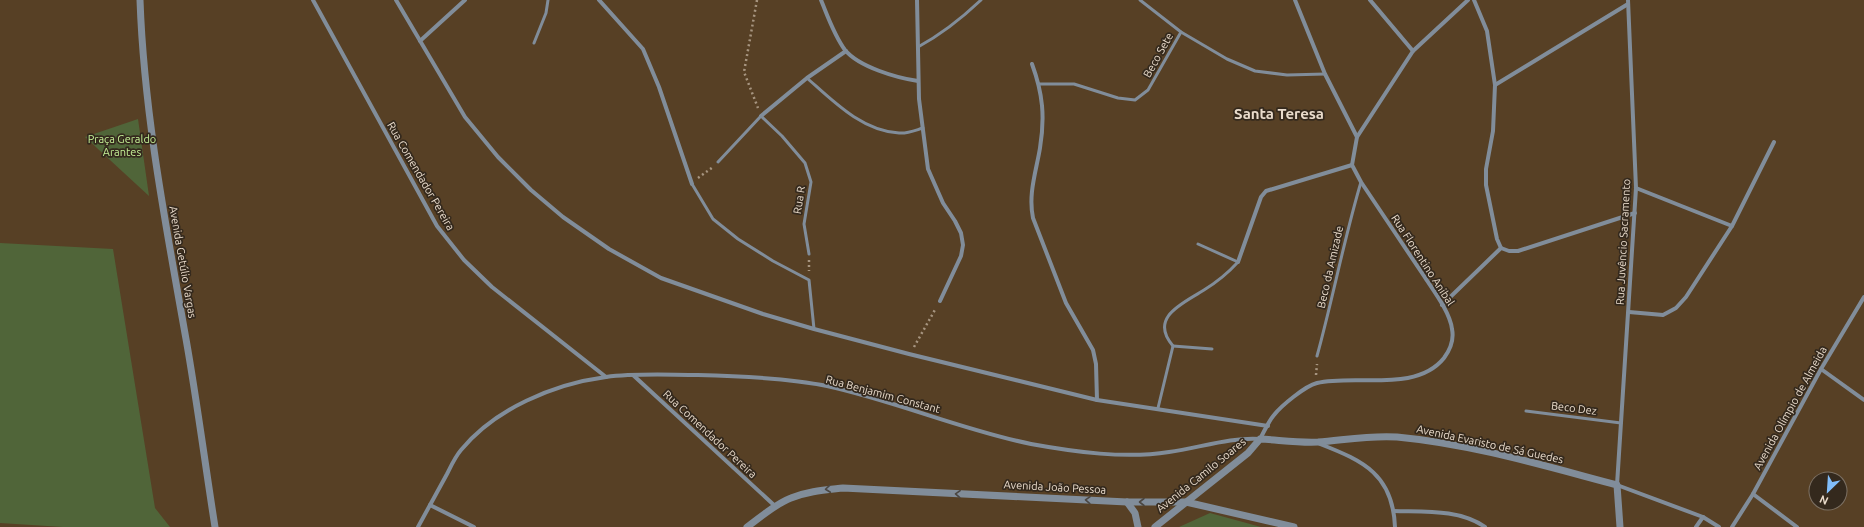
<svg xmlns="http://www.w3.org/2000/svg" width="1864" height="527" viewBox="0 0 1864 527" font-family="Ubuntu,sans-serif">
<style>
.green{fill:#506539}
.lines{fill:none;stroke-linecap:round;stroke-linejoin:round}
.path{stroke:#a79580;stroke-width:2.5;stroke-dasharray:2 3;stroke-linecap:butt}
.service{stroke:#818d9a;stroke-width:3}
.minor{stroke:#818d9a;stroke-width:4}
.tertiary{stroke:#818d9a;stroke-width:7}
.oneway{stroke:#4b4742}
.labels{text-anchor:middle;stroke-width:3.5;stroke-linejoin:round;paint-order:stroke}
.street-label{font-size:11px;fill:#e9dbcb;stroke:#34291d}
.park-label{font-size:11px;fill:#c4f096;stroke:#34291d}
.district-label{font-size:15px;font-weight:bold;fill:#e9dbcb;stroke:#34291d}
</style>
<rect width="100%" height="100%" fill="#574025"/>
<g class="green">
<polygon points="138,119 149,196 85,137"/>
<polygon points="0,243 113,249 155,508 170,527 63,527 0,523"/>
<polygon points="1210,513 1261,527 1179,527"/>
</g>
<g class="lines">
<g class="path">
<polyline points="757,0 744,72 758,108"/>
<polyline points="698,178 713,167"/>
<polyline points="809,260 809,271"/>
<polyline points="914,347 936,308"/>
<polyline points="1316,375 1317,364"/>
</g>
<g class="service">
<polyline points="1140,0 1181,32 1227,59 1255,71 1287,75 1325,74"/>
<polyline points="534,43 546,13 548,0"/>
<path d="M918,47c24,-13 43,-28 63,-47"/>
<path d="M807,78c26,23 55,53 92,55 8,1 17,-3 24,-5"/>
<polyline points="1039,84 1074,84 1118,98 1135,100 1148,90 1181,32"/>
<polyline points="718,162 761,116 782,136 805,163 811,182 804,224 809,254"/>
<polyline points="692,184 713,219 738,239 773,261 809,280 814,329"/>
<polyline points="1173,346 1212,349"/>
<path d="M1317,356c16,-58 27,-117 44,-174"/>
<path d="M1158,408l15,-62c-25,-29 11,-43 31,-56 13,-8 24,-17 34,-28l-40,-18"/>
<polyline points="1526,411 1621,423"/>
</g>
<g class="minor">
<polyline points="313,0 437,226 464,260 492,287 606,377"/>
<polyline points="396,0 465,117 498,157 531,190 563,217 609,249 661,278 763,314 814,329 909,354 1097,400 1268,426"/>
<polyline points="599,0 643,49 659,87 692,184"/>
<path d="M821,0c7,17 13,35 24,50 14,17 52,28 73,31"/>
<polyline points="917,0 919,99 928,169 943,203 955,221 961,233 963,245 961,256 940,301"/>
<polyline points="1370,0 1413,51"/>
<polyline points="1474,0 1487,31 1495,85 1493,131 1486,169 1486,185 1497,239 1501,248"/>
<polyline points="1628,0 1636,188 1617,485 1703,517 1719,527"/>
<polyline points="420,41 465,0"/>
<path d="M1032,64c11,30 13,53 8,84 -4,24 -12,46 -7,70l33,85 27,47 3,14 1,36"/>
<polyline points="1495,85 1628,4"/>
<polyline points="761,116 807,78 846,51"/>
<polyline points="1357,137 1413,51 1468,0"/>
<polyline points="1636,188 1732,226"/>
<polyline points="1238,262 1261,197 1266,191 1352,165"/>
<polyline points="1442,305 1501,248 1509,251 1518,251 1635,213"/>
<polyline points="1629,312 1663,315 1676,308 1686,297 1732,226 1774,142"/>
<polyline points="1821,369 1864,400"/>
<polyline points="633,375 775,506"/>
<path d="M1320,444c44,17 73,31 75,83"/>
<polyline points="1753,494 1797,527"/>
<polyline points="430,505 474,527"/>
<path d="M1394,511c30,1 65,-2 91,16"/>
<path d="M418,527c10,-18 19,-35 29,-53 4,-8 8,-17 14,-24 34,-41 92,-66 145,-73 30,-4 62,-2 92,-2 40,1 90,3 129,11 69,15 135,44 204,58 44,8 94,15 138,8 30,-4 61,-15 91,-13 4,-7 8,-17 14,-24 7,-9 31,-29 43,-32 39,-9 99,10 127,-25 6,-8 10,-19 8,-29 -2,-17 -19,-39 -28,-53 -21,-31 -42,-63 -63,-94l-9,-17 5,-28 -32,-63 -30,-74"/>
<polyline points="1696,527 1703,517"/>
<polyline points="1732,527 1753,494 1821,369 1864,297"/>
</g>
<g class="tertiary">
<path d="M140,0c4,114 26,226 46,339 11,62 19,125 29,188"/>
<polyline points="1127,502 1135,513 1138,527"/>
<path d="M747,527c14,-10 28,-23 44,-29 17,-7 34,-8 52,-10l284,14h59l108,25"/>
<path d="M1155,527l93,-74 12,-14c19,1 39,4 58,3 26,-2 53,-7 79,-5 75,7 148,29 220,48l3,42"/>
</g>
</g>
<defs><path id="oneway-chevron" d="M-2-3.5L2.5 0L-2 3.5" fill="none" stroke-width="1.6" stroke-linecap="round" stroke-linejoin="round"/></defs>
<g class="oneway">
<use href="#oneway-chevron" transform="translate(828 489) rotate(174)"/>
<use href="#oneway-chevron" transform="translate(958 494) rotate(-177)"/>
<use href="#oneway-chevron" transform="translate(1088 500) rotate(-177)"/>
<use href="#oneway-chevron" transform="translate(1142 502) rotate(-180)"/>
</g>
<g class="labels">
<g class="street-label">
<text transform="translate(1158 55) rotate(-61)" y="4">Beco Sete</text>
<text transform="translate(421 176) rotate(60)" y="4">Rua Comendador Pereira</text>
<text transform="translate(799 200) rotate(-81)" y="4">Rua R</text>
<text transform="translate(1623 242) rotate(-87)" y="4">Rua Juvêncio Sacramento</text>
<text transform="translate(1423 260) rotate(57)" y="4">Rua Florentino Anibal</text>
<text transform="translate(183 262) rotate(80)" y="4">Avenida Getúlio Vargas</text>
<text transform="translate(1330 267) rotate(-77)" y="4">Beco da Amizade</text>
<text transform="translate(883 394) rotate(15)" y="4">Rua Benjamim Constant</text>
<text transform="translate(1574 408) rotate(7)" y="4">Beco Dez</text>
<text transform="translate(1790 408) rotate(-61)" y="4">Avenida Olímpio de Almeida</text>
<text transform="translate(710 434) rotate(43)" y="4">Rua Comendador Pereira</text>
<text transform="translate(1490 444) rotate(12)" y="4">Avenida Evaristo de Sá Guedes</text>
<text transform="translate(1201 475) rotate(-39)" y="4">Avenida Camilo Soares</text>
<text transform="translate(1055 487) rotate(3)" y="4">Avenida João Pessoa</text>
</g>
<g class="park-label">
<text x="122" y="143">Praça Geraldo<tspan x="122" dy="13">Arantes</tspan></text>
</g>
<g class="district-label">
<text x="1279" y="119">Santa Teresa</text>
</g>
</g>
<g transform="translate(1828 491) rotate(205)"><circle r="19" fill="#34291d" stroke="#7c7063"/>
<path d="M0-3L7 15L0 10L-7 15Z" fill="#81bdfa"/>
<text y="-6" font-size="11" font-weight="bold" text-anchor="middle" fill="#e9dbcb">N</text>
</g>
</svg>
